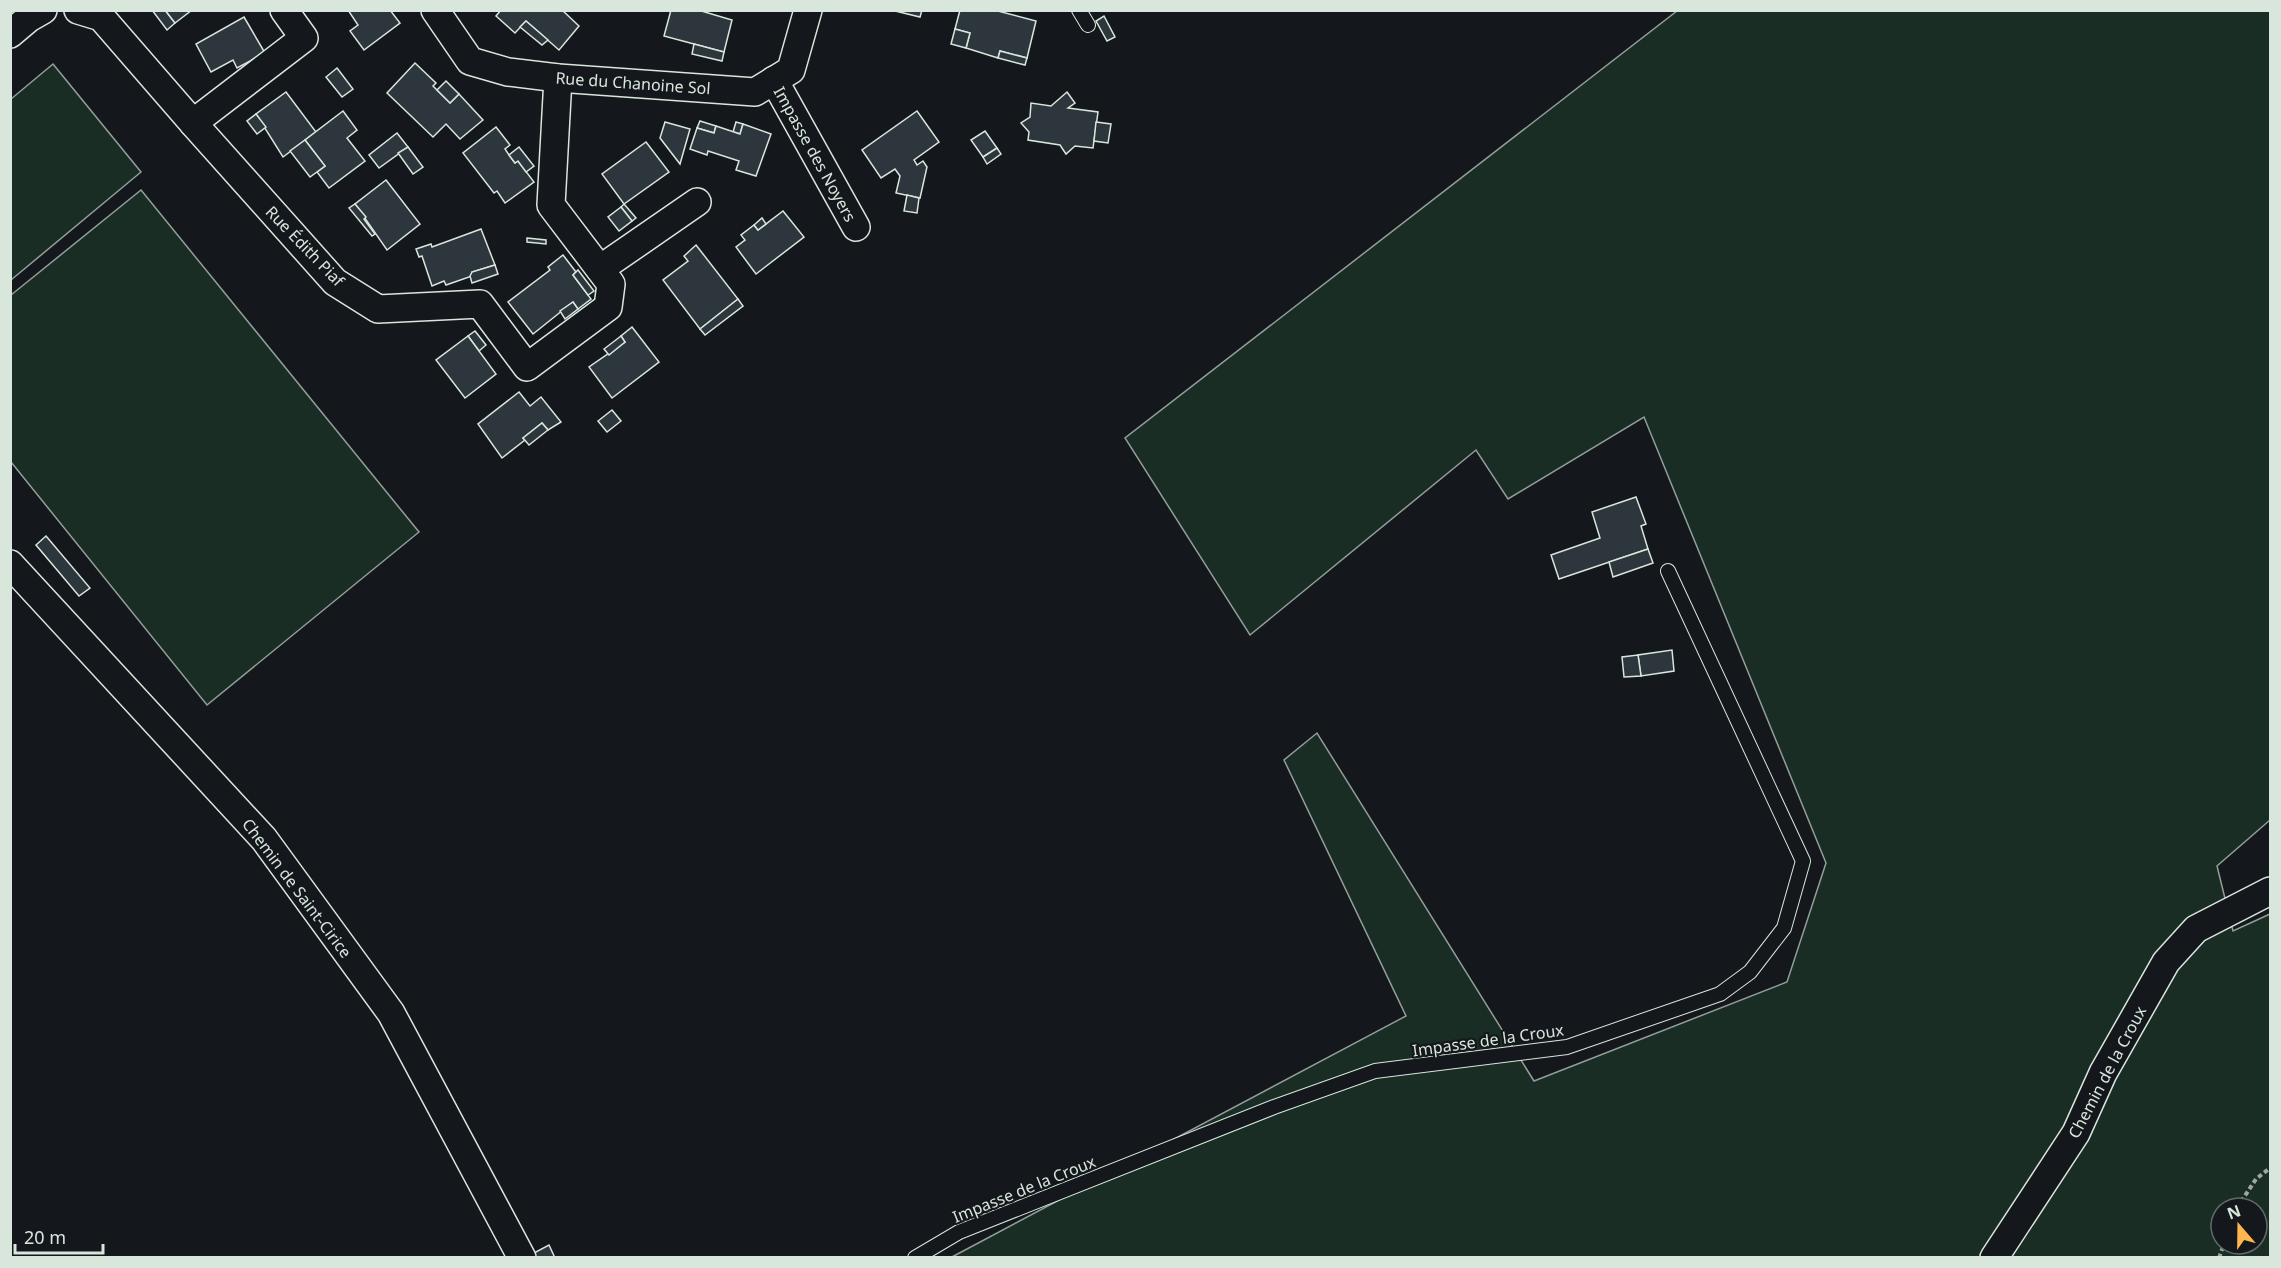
<svg xmlns="http://www.w3.org/2000/svg" width="2281" height="1268" viewBox="0 0 2281 1268" font-family="'Noto Sans',sans-serif">
<style>
.green{fill:#1a2d24;stroke:#939e99;stroke-width:1.5;fill-rule:evenodd}
.building{fill:#2c363c;stroke:#d8e6dc;stroke-width:1.5}
.lines{fill:none;stroke-linecap:round;stroke-linejoin:round}
.lane-casing{stroke:#d8e6dc;stroke-width:16}
.street-casing{stroke:#d8e6dc;stroke-width:30}
.path{stroke:#9da8a2;stroke-width:4;stroke-dasharray:4.5 3;stroke-linecap:butt}
.lane{stroke:#14181c;stroke-width:14}
.street{stroke:#14181c;stroke-width:27}
.labels{text-anchor:middle;stroke-width:4.5;stroke-linejoin:round;paint-order:stroke}
.street-label{font-size:16px;fill:#d8e6dc;stroke:#14181c}
</style>
<rect width="100%" height="100%" fill="#14181c"/>
<g class="green">
<path d="M1677,11h593v809l-53,46 16,65 37,-17v343l-1320,1 456,-242 -122,-256 33,-27 217,348 253,-99 39,-119 -182,-446 -136,82 -32,-49 -226,185 -125,-197zM2221,1208h36v36h-36z"/>
<polygon points="53,64 141,172 11,280 11,99"/>
<polygon points="141,190 419,532 207,705 11,462 11,295"/>
</g>
<g class="building">
<polygon points="152,10 165,10 175,23 167,30"/>
<polygon points="165,10 192,10 175,23"/>
<polygon points="348,10 390,10 400,23 364,50 350,31 358,25"/>
<polygon points="501,10 562,10 579,26 559,50 526,21 515,33 496,16"/>
<polygon points="671,10 698,10 732,20 724,52 664,36"/>
<polygon points="891,10 922,10 920,17"/>
<polygon points="960,10 994,10 1036,21 1027,58 1000,51 998,58 966,48 970,33 955,29"/>
<polygon points="1104,16 1115,37 1107,41 1096,21"/>
<polygon points="244,17 265,53 237,68 233,60 211,72 196,44"/>
<polygon points="526,21 548,40 542,45 520,27"/>
<polygon points="955,29 970,33 966,48 951,44"/>
<polygon points="694,44 724,52 722,61 692,54"/>
<polygon points="1000,51 1027,58 1025,65 998,58"/>
<polygon points="415,63 436,83 433,86 450,103 459,94 483,120 460,139 446,124 433,137 387,93"/>
<polygon points="337,68 353,89 342,97 326,77"/>
<polygon points="446,81 459,94 450,103 437,90"/>
<polygon points="286,92 316,132 283,157 256,114"/>
<polygon points="1067,92 1075,103 1068,108 1098,112 1093,148 1075,146 1066,154 1060,145 1028,140 1029,132 1021,123 1030,117 1031,103 1051,106"/>
<polygon points="343,111 357,130 347,138 365,161 329,188 317,172 325,166 305,140"/>
<polygon points="917,111 939,142 914,160 917,165 923,161 927,167 920,198 896,193 900,176 895,169 881,178 862,150"/>
<polygon points="256,114 266,127 257,134 247,121"/>
<polygon points="700,121 716,126 714,133 697,128"/>
<polygon points="665,122 690,129 680,164 660,138"/>
<polygon points="736,122 743,124 740,134 733,132"/>
<polygon points="1096,122 1111,124 1108,143 1094,141"/>
<polygon points="743,124 771,134 756,176 736,170 739,161 708,151 707,155 690,149 697,128 714,133 716,126 740,134"/>
<polygon points="496,127 510,145 505,149 509,155 515,163 518,161 534,182 505,203 497,191 494,193 463,153"/>
<polygon points="985,131 997,148 983,157 971,140"/>
<polygon points="397,133 408,147 379,168 369,155"/>
<polygon points="305,140 325,166 310,177 290,151"/>
<polygon points="646,142 669,172 624,204 602,174"/>
<polygon points="408,147 423,167 413,174 398,153"/>
<polygon points="519,147 534,166 526,172 518,161 515,163 509,155"/>
<polygon points="997,148 1001,154 987,164 983,157"/>
<polygon points="386,180 420,224 387,250 355,204"/>
<polygon points="907,195 919,198 917,213 904,211"/>
<polygon points="355,204 366,217 364,219 375,234 372,236 349,208"/>
<polygon points="624,204 636,218 632,221 621,207"/>
<polygon points="621,207 632,221 619,231 608,217"/>
<polygon points="783,211 804,237 756,274 736,247 745,240 741,235 754,225 758,230"/>
<polygon points="762,218 766,224 758,230 754,225"/>
<polygon points="481,229 495,265 472,272 472,276 446,285 444,281 432,286 422,256 419,257 416,249 431,244 432,247"/>
<polygon points="527,238 546,240 546,244 527,242"/>
<polygon points="696,245 738,299 700,329 663,280 688,261 684,256"/>
<polygon points="563,255 576,272 573,275 591,299 578,309 573,302 533,334 508,302 550,270 548,267"/>
<polygon points="495,265 498,274 472,283 470,276 472,272"/>
<polygon points="578,270 594,291 588,295 573,275"/>
<polygon points="738,299 743,306 705,335 700,329"/>
<polygon points="573,302 578,309 565,319 560,311"/>
<polygon points="632,327 659,362 612,398 589,367 625,342 621,336"/>
<polygon points="475,331 486,345 479,351 468,336"/>
<polygon points="468,336 496,374 465,398 436,360"/>
<polygon points="621,336 625,342 609,355 604,349"/>
<polygon points="519,392 530,406 541,397 561,422 548,430 542,423 523,438 525,440 502,458 478,424"/>
<polygon points="612,410 621,421 607,432 598,421"/>
<polygon points="542,423 548,430 529,445 523,438"/>
<polygon points="1636,497 1646,524 1641,526 1648,549 1559,579 1551,555 1600,538 1592,512"/>
<polygon points="46,536 90,588 79,596 36,545"/>
<polygon points="1648,549 1653,563 1613,577 1609,562"/>
<polygon points="1672,650 1674,671 1641,676 1638,655"/>
<polygon points="1638,655 1641,676 1624,677 1622,657"/>
<polygon points="549,1245 555,1258 534,1258 532,1254"/>
</g>
<g class="lines">
<defs>
<g id="lane">
<polyline points="1079,10 1088,25"/>
<polyline points="915,1258 959,1232 1274,1107 1375,1071 1567,1047 1720,994 1750,972 1784,928 1803,861 1668,571"/>
</g>
<g id="street">
<polyline points="78,10 101,17 193,123"/>
<polyline points="284,10 304,38 193,123 335,282 378,309 480,304 527,367 608,307 611,284 551,205 558,78"/>
<polyline points="435,10 470,61 508,72 558,78 755,92 791,70 808,10"/>
<polyline points="10,34 29,18 43,10"/>
<polyline points="774,80 856,227"/>
<polyline points="600,269 697,202"/>
<polyline points="10,564 264,839 391,1013 522,1258"/>
<polyline points="1994,1258 2076,1133 2103,1073 2166,962 2196,929 2270,891"/>
</g>
</defs>
<use href="#lane" class="lane-casing"/>
<use href="#street" class="street-casing"/>
<g class="path">
<polyline points="2237,1208 2256,1179 2270,1168"/>
<polyline points="2219,1258 2224,1244"/>
</g>
<use href="#lane" class="lane"/>
<use href="#street" class="street"/>
</g>
<g class="labels">
<g class="street-label">
<text transform="translate(633 83) rotate(4)" y="6">Rue du Chanoine Sol</text>
<text transform="translate(815 154) rotate(61)" y="6">Impasse des Noyers</text>
<text transform="translate(305 246) rotate(46)" y="6">Rue Édith Piaf</text>
<text transform="translate(297 888) rotate(53)" y="6">Chemin de Saint-Cirice</text>
<text transform="translate(1488 1040) rotate(-8)" y="6">Impasse de la Croux</text>
<text transform="translate(2107 1072) rotate(-62)" y="6">Chemin de la Croux</text>
<text transform="translate(1024 1189) rotate(-22)" y="6">Impasse de la Croux</text>
</g>
</g>
<rect width="2281" height="1268" fill="none" stroke="#d8e6dc" stroke-width="24"/>
<g transform="translate(2239 1226) rotate(340)"><circle r="28" fill="#14181c" stroke="#626a69" stroke-width="1.5"/>
<path d="M0-4.5L10 22L0 15L-10 22Z" fill="#ffb74d"/>
<text y="-9" font-size="16" font-weight="bold" text-anchor="middle" fill="#d8e6dc">N</text>
</g>
<path d="M15 1244v9h88v-9" fill="none" stroke="#d8e6dc" stroke-width="3"/>
<text x="24" y="1244" font-size="18" fill="#d8e6dc" stroke="#14181c" stroke-width="4.5" paint-order="stroke">20 m</text>
</svg>
